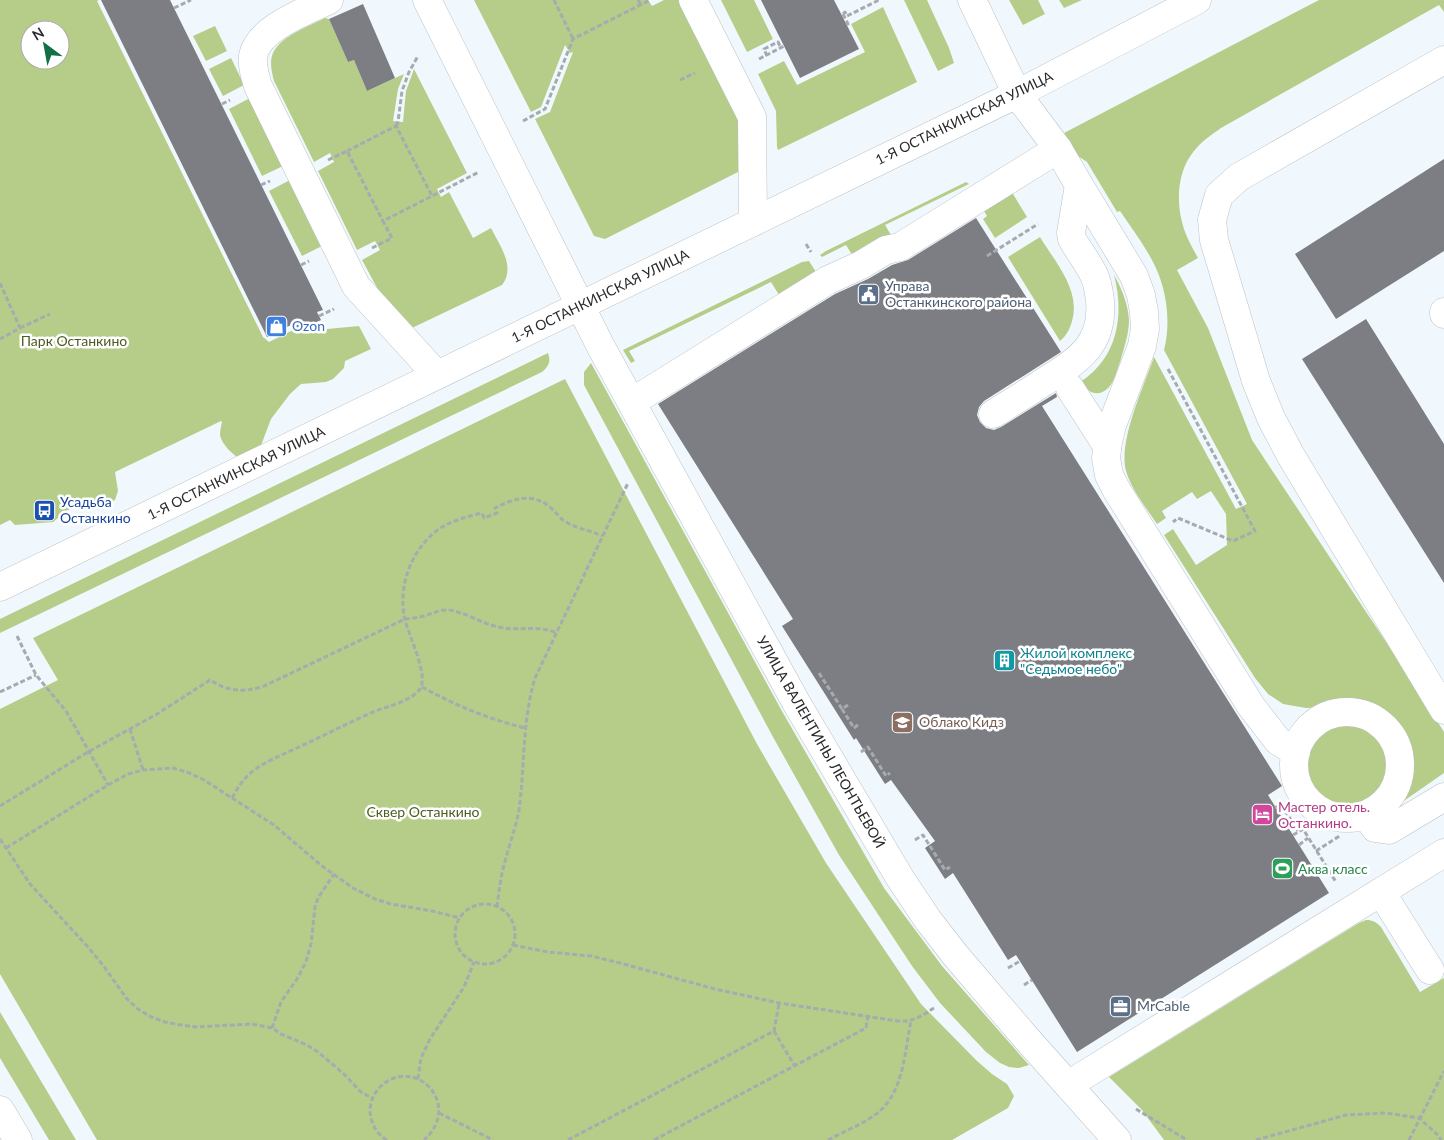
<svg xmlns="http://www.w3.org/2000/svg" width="1444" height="1140" viewBox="0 0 1444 1140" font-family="Lato,sans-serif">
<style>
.green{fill:#b5cd89;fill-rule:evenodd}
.building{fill:#7d7d84}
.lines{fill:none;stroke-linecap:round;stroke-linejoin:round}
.minor-casing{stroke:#bcc2c7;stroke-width:29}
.path{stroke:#a6abaf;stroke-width:3;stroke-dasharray:5 2.5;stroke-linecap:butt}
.minor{stroke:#fff;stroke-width:28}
.labels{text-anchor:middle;stroke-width:5;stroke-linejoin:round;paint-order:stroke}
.street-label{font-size:14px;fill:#282a2c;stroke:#fff}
.service-label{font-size:14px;fill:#4e5e75;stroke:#fff;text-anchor:start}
.shop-label{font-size:14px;fill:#366cbe;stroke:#fff;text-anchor:start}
.park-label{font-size:14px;fill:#4b5d22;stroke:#fff}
.transit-label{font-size:14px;fill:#164399;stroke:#fff;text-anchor:start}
.culture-label{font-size:14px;fill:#0d838f;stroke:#fff;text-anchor:start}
.education-label{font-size:14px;fill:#785e54;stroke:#fff;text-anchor:start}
.hotel-label{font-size:14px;fill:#b23c85;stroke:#fff;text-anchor:start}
.leisure-label{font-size:14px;fill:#27864d;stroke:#fff;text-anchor:start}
</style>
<rect width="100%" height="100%" fill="#f1f8fd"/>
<g class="green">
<path d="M0,0h99l-2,1 166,336 6,5 26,-13 2,3 19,-10 11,7 32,-3 12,23 -26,12 -1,7 -11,11 -7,3 -25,2 -11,10 -19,25 -11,29 -18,12c-9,-5 -20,-15 -22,-25 0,-4 1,-9 2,-13l-1,-1 -106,51 3,19 -3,9c-12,6 -17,7 -30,2l-17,8 -15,12 -38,3 -5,-5 -10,5zM30,30h30v30h-30z"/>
<polygon points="474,0 648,0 652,6 664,0 680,0 740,120 740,171 605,239 594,236 535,119 550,112 573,52 570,53 565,45 541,107 531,112"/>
<polygon points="721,0 754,0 773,39 747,52"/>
<polygon points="904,0 927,0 949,48 954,63 938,71"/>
<polygon points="1009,0 1038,0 1045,14 1023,25"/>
<polygon points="1059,0 1082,0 1064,8"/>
<path d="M1319,0h125v12l-5,-7 -218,123c-10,7 -20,14 -27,23 -16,19 -18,48 -12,71 3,13 10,25 16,36l-21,12 31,58 44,112 144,217 48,75v41l-59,41 15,-15 8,-17 2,-20 -4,-19 -9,-17 -15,-14 -18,-8 -20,-1 -19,4 -19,1 -23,-4 -15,-10 -13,-16 -91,-143 9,-6 23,36 31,-20 -1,-31 -15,-23 -14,8 -5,-7 -30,19 4,7 -9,6c-10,-15 -26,-35 -31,-53 -8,-30 18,-85 28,-114l82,152 11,-5 -83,-154c7,-26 3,-59 -9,-84 -9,-19 -23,-37 -35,-55l-3,1 -30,-50 -9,-6 -14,-23z"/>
<polygon points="883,7 917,82 778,150 777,147 776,111 758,74 784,61 797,85 865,52 851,24"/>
<path d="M325,18l4,1 19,43 6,-2 13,31 37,-17 -6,15 -5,32 10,1 3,-31 8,-22 53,104 -30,16 4,8 8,-5 24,46 18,-10c9,18 25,39 11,57l-90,43 -31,-33 -19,-35 18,-10 -5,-9 -18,9 -39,-79 16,-9 -4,-9 -16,9 -40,-81c-2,-8 -5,-19 -1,-28 9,-18 35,-26 52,-35z"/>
<polygon points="215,26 227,51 206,61 193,36"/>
<polygon points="231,58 244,85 223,96 209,69"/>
<polygon points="250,98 283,166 262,176 229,109"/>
<polygon points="290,180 322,246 302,256 269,191"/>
<polygon points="966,182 969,184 885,225 891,235 854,258 846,245 822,257 820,255 826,251"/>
<polygon points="1010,189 1027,217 995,238 983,219 987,216 981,206"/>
<path d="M1040,237c15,25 41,53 32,84 -2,8 -6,15 -12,20l-52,-84z"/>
<polygon points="809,261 816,272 779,295 771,282 629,351 635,361 631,363 623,350 802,262"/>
<path d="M1114,275c8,14 14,29 15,45 0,14 -5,28 -9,42 -3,7 -5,19 -11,25 -11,12 -21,5 -29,-5 37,-23 45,-66 34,-107z"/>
<path d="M548,353c3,8 1,13 -6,19l-542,261v-14z"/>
<polygon points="591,363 783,713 884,888 942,966 1029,1065 1019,1068 1009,1067 1000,1063 986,1052 940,1003 912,966 839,855 773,737 584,385 584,372"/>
<polygon points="565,379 757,744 826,863 921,1004 977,1061 992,1074 1007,1084 1014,1096 1008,1108 952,1140 97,1140 0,974 0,709 58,680 33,638"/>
<circle cx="1347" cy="765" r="43"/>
<path d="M1366,920c7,0 10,2 15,7l39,65 24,-14v162h-280l-22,-30 -33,-33 250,-154z"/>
<polygon points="0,1012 76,1140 49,1140 0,1058"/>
</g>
<g class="building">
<polygon points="101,0 170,0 323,310 317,312 321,320 297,332 293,324 267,337"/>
<polygon points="761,0 834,0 859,49 800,78"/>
<polygon points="363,4 395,78 367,91 354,60 348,62 329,19"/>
<polygon points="1444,159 1444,251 1336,319 1295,254"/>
<polygon points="976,218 1061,352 984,401 979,407 977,415 980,422 986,428 994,430 1001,427 1056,393 1057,397 1042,406 1282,786 1268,795 1329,893 1077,1052 1016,955 1008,960 953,873 945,879 925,848 935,841 891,780 885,784 856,738 854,740 782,626 793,619 658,404 835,294 868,279 892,265 908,260"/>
<polygon points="1366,319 1444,444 1444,583 1302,359"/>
</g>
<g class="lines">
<defs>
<g id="minor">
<path d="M329,0c-22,11 -71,28 -76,56 -1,11 2,20 5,30l98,200 81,89"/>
<polyline points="427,0 601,347 797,704 900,878 928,920 956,956 1027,1039 1117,1140"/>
<polyline points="693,0 752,117 753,222"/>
<path d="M972,0l45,94 41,55 21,36 -8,48 1,6c7,12 16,24 22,36 4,8 5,18 6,26 4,46 -25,61 -58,82 -16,11 -33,21 -49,31"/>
<polyline points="1444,60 1239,177 1219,195 1212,220 1214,240 1256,381 1271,418 1291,456 1444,710"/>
<polyline points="1079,185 1134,276 1141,295 1144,312 1145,329 1142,346 1112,425 1108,442 1106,458 1109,475 1116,489 1251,706 1278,741 1296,752"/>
<polyline points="1444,312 1444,314"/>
<polyline points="1070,388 1107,446"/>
<polyline points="632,402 828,280 861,265 886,250 900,247 1058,149"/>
<polyline points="0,587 1017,94 1197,0"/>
<circle cx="1347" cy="765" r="53"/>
<polyline points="1366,815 1375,828 1389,830 1444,797"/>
<polyline points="1381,892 1430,970"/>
<polyline points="1068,1085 1444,853"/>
<polyline points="0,1110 18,1140"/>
</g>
</defs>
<use href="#minor" class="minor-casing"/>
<g class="path">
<polyline points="554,0 573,39"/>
<polyline points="638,0 641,5"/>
<polyline points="174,8 191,0"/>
<polyline points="843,14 845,12 847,16 879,0"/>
<polyline points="843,14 848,24 847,24"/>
<polyline points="767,56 764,49 778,42 781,48"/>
<polyline points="759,59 784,46"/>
<polyline points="680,80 695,73"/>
<polyline points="222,104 230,100"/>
<polyline points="523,121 545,109 573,39 650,0"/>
<polyline points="396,126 398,122 402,91 409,72 418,56"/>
<polyline points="347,151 396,126 432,196"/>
<polyline points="328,160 347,151 383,221"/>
<polyline points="261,185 270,181"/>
<polyline points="806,244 811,252"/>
<polyline points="372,248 392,238 383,221 479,172"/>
<polyline points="987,256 1038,224"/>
<polyline points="301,265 309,261"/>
<polyline points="0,283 20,328 0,339"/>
<polyline points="319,316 334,309"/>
<polyline points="20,328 50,314"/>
<polyline points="1168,369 1255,531 1233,541 1178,518 1173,522"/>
<polyline points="17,636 36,675 66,711 108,785"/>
<polyline points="819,673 842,709 848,705"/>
<path d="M422,687c33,18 66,32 103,41"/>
<polyline points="0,692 36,675"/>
<polyline points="842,709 854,728 859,724"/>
<polyline points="130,729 143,770"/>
<polyline points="861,752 868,747 886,776 890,773"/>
<polyline points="232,798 274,825 322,866 353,888 375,899 391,904 432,911 460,918"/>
<path d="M0,806l88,-54 69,-38 53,-34c19,12 32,12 52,7l143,-68c6,-1 13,-1 19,-3 8,-2 14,-6 23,-6 18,1 34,14 52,17 20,5 37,-3 58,6"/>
<polyline points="1275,808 1281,804 1298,831"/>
<polyline points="1293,835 1303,829 1336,882"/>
<polyline points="0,839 30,884 88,947 102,964 127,999 138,1009 151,1017 165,1022 181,1025 196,1027 252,1024 272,1028 281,1034 307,1045 318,1052 344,1074 361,1092 372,1098"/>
<polyline points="915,840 923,835 945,870 950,867"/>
<polyline points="1299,845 1308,838"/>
<path d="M6,848l102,-63 20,-11 15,-4 30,-2 14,4 17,8 28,18c6,-11 12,-20 21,-27 14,-11 32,-17 48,-25 24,-11 47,-23 72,-34 15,-6 37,-10 47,-23 9,-13 -11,-53 -15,-69 -8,-34 7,-74 37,-93 13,-7 26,-11 40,-14l2,5 13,-5 -2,-5c19,-10 40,-16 57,1 5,4 8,10 14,13 11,7 24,8 36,14"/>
<polyline points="1316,851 1341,835"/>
<circle cx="485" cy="934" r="30"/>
<path d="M497,907c2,-17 4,-33 9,-49 4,-16 10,-31 13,-48 6,-44 3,-89 16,-132l93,-195"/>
<path d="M513,945l35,7 43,4 29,7 95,26 64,14 119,18c16,1 23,-5 36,-13"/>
<polyline points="1008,968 1020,961"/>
<polyline points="1024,985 1032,980"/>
<polyline points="272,1028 281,1002 297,979 306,962 311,944 315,907 318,898 334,874"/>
<polyline points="774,1031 794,1065"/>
<polyline points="418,1079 421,1058 430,1039 464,987 474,962"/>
<polyline points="1136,1109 1187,1140"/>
<polyline points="439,1113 493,1140"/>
<path d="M387,1140c-11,-6 -16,-17 -17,-29 0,-9 4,-18 10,-24 34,-33 84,17 44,53"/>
<polyline points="568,1140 774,1031 779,1003"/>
<polyline points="654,1140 866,1028 868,1015"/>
<path d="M828,1140c16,-9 41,-18 54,-31 22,-22 23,-59 29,-88"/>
<polyline points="1256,1140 1346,1115 1386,1113 1419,1118 1439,1136 1441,1140"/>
<polyline points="1409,1140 1444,1071"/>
</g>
<use href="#minor" class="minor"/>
</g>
<defs>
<symbol id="civic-square" viewBox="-11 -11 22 22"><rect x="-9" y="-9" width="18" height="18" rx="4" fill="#5c6f8a" stroke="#fff"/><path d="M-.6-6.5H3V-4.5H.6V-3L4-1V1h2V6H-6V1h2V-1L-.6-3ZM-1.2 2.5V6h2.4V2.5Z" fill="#fff"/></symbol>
<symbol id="shop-square" viewBox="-11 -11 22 22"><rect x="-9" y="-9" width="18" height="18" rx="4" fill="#3f7fe0" stroke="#fff"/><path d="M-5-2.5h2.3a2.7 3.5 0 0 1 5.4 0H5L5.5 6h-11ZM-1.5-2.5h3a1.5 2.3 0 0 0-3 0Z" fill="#fff"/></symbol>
<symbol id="bus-square" viewBox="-11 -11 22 22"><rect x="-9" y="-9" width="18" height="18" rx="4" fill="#1a4fb4" stroke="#fff"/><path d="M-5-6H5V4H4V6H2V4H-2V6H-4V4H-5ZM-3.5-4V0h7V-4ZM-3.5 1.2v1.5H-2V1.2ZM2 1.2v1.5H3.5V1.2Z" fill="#fff"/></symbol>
<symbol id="building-square" viewBox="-11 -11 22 22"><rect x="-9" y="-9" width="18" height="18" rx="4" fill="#0f9aa8" stroke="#fff"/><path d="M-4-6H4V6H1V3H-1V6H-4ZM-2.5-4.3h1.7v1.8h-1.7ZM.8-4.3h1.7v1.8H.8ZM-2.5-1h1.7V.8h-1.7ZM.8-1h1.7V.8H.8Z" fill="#fff"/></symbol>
<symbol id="school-square" viewBox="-11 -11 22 22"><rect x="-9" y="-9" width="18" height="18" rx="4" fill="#8d6e63" stroke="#fff"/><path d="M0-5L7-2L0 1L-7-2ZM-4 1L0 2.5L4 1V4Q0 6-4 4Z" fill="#fff"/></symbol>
<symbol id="hotel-square" viewBox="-11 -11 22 22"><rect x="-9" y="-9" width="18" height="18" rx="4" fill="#d1479c" stroke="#fff"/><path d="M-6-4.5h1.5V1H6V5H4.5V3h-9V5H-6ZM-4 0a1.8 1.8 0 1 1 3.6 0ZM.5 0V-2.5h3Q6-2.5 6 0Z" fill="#fff"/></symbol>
<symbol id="stadium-square" viewBox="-11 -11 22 22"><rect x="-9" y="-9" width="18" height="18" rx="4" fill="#2e9e5b" stroke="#fff"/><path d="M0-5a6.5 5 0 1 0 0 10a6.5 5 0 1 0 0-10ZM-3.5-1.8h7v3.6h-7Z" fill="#fff"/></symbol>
<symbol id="office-square" viewBox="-11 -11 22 22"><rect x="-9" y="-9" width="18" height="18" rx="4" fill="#5c6f8a" stroke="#fff"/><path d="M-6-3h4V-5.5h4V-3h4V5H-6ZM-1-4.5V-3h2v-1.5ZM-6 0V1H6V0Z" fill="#fff"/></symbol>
</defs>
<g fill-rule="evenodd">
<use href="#civic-square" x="856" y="282" width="25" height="25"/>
<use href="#shop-square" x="264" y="314" width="25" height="25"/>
<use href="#bus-square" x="32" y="498" width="25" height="25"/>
<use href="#building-square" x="992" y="648" width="25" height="25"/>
<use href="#school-square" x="890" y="710" width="25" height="25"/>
<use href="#hotel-square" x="1250" y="802" width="25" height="25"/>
<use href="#stadium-square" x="1270" y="856" width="25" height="25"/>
<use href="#office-square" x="1108" y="994" width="25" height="25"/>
</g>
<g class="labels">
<g class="street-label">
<text transform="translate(964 118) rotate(-26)" y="5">1-Я ОСТАНКИНСКАЯ УЛИЦА</text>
<text transform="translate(600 296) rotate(-26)" y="5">1-Я ОСТАНКИНСКАЯ УЛИЦА</text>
<text transform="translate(236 473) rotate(-26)" y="5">1-Я ОСТАНКИНСКАЯ УЛИЦА</text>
<text transform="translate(821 742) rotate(60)" y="5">УЛИЦА ВАЛЕНТИНЫ ЛЕОНТЬЕВОЙ</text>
</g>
<g class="service-label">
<text x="885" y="291">Управа<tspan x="885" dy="16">Останкинского района</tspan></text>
<text x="1137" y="1011">MrCable</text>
</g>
<g class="shop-label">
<text x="292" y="331">Ozon</text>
</g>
<g class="park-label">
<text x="74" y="346">Парк Останкино</text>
<text x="423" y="817">Сквер Останкино</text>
</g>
<g class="transit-label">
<text x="60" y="507">Усадьба<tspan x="60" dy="16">Останкино</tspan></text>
</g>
<g class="culture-label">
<text x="1020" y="658">Жилой комплекс<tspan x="1020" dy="16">"Седьмое небо"</tspan></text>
</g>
<g class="education-label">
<text x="919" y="727">Облако Кидз</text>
</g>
<g class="hotel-label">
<text x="1278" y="812">Мастер отель.<tspan x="1278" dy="16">Останкино.</tspan></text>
</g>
<g class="leisure-label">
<text x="1298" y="874">Аква класс</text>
</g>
</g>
<g transform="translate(45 45) rotate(328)"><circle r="24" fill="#ffffff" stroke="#a9aaab"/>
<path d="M0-4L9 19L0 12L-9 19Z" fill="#117046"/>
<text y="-8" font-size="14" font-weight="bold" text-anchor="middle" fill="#282a2c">N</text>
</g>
</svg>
